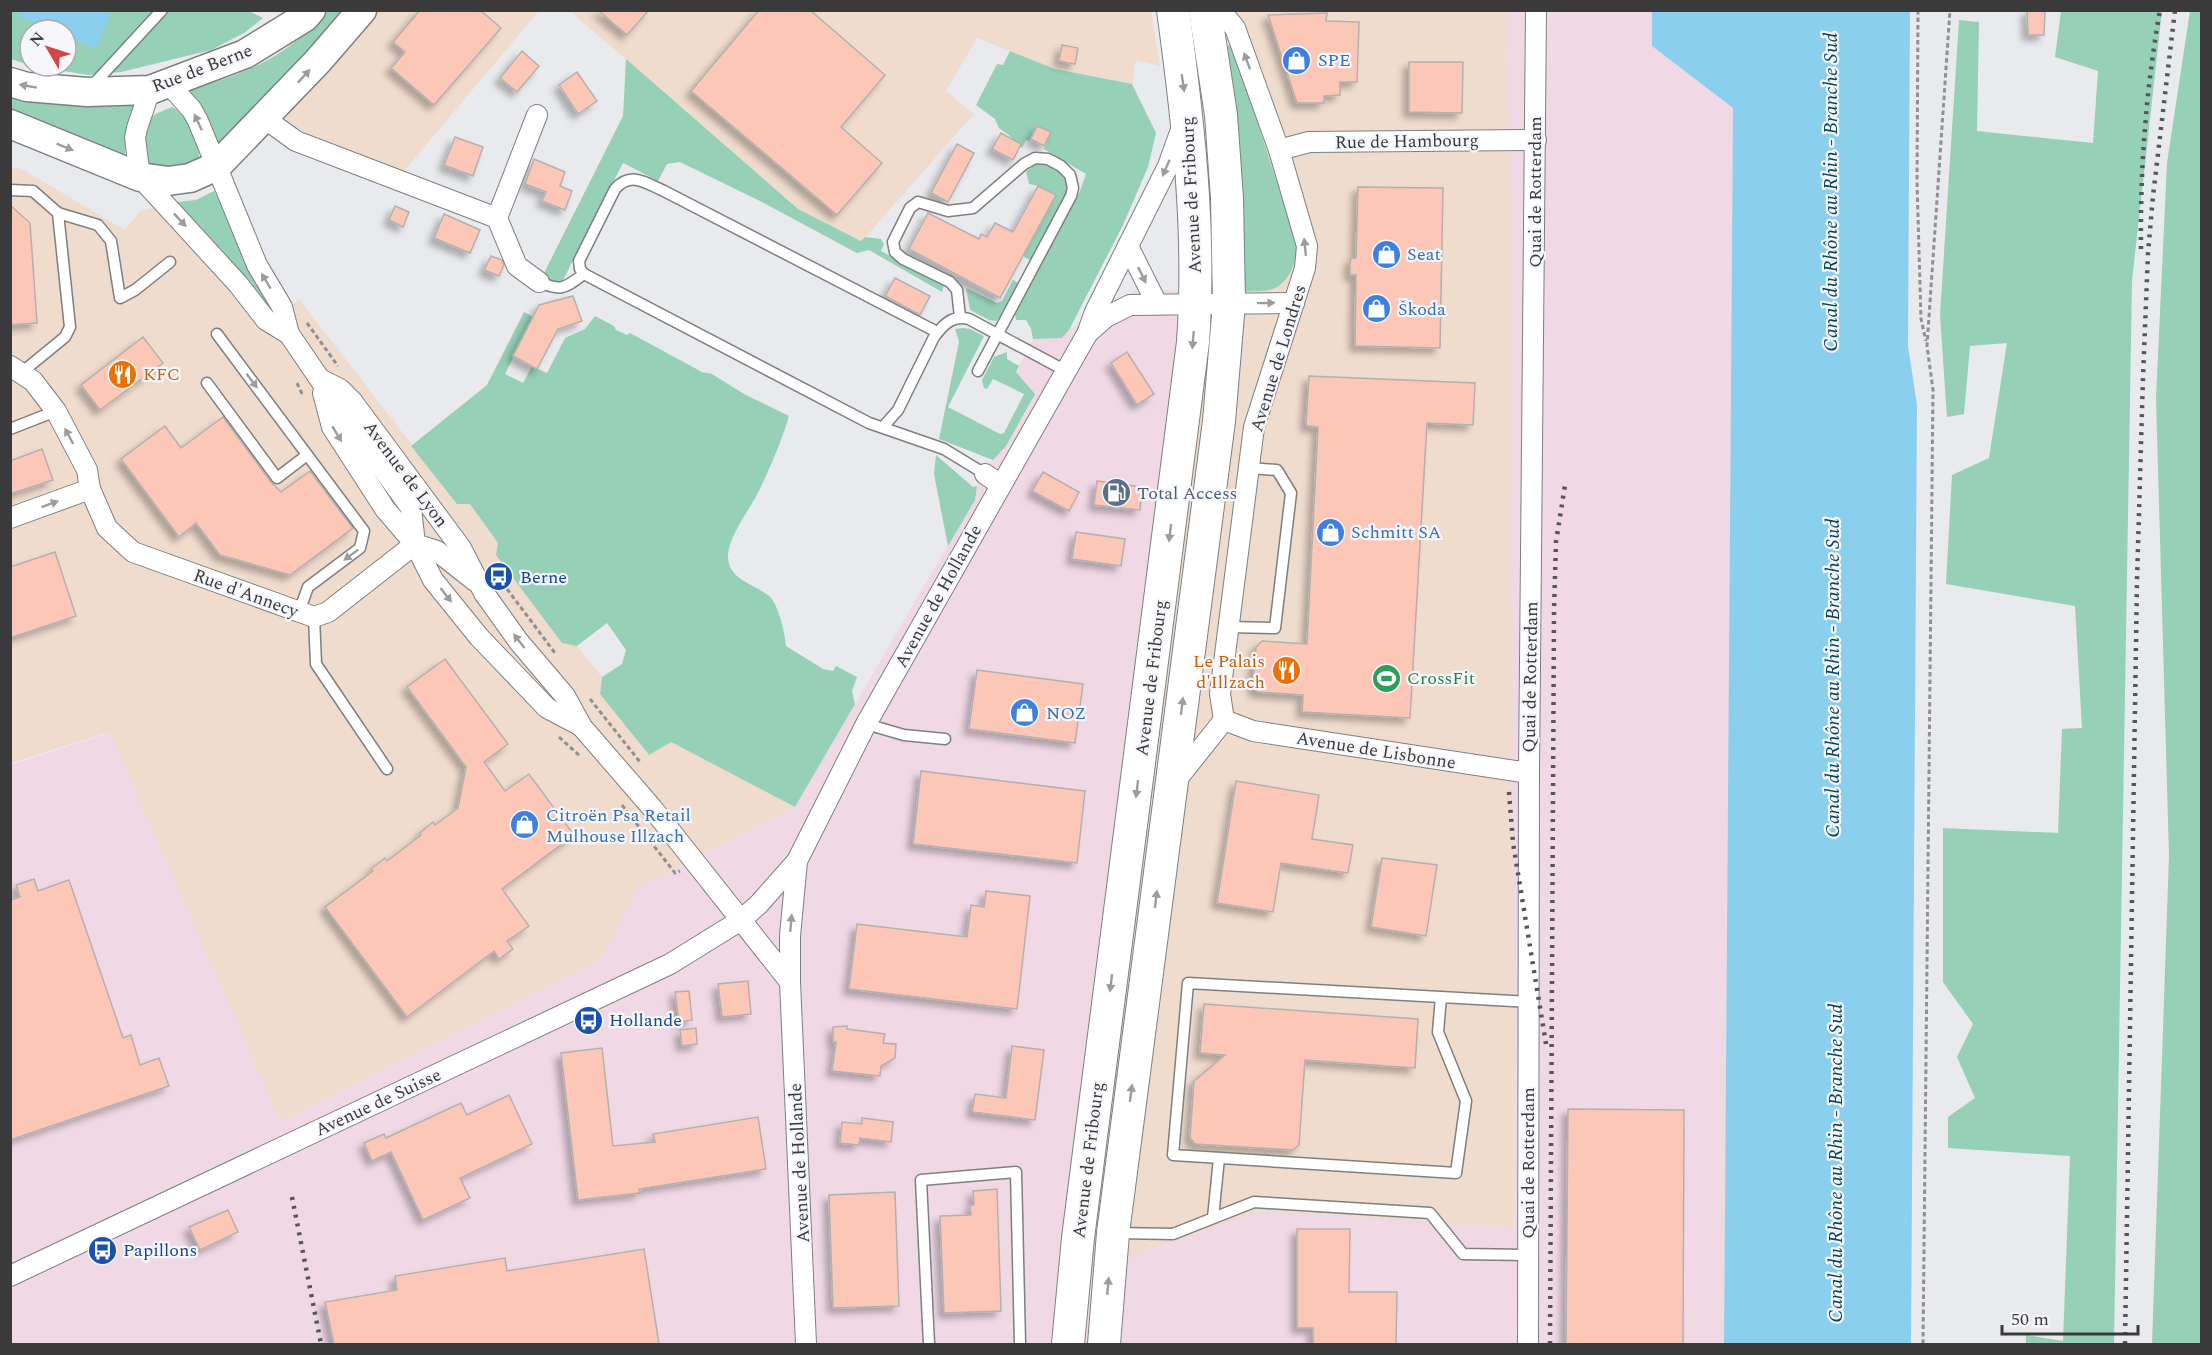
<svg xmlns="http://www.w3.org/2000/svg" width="2212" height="1355" viewBox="0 0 2212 1355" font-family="Spectral,serif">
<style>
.commercial{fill:#f0dccd}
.industrial{fill:#f0d9e5}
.green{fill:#96d0b6}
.water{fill:#8bcfee}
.building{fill:#fdc7b8;stroke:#b3b0af;stroke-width:1.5;filter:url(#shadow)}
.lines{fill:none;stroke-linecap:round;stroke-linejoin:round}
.service-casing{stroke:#7d7f81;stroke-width:13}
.minor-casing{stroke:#7d7f81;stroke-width:22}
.secondary-casing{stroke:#7d7f81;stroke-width:31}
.primary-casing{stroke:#7d7f81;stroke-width:34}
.path{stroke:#909092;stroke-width:3;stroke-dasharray:4.5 3;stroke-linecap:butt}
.service{stroke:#fff;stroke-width:10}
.minor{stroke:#fff;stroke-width:20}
.secondary{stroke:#fff;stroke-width:28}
.primary{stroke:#fff;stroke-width:32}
.rail{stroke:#565657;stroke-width:4.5;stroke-dasharray:3 6;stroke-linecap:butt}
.oneway{fill:#9c9c9d}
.labels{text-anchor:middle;stroke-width:4.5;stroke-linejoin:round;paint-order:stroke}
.shop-label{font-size:18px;fill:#366cbe;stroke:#f6f7fa;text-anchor:start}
.street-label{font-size:18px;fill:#3a3a3b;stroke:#f6f7fa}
.food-label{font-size:18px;fill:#c56008;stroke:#f6f7fa;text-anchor:start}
.service-label{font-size:18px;fill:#4e5e75;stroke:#f6f7fa;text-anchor:start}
.transit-label{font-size:18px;fill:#164399;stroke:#f6f7fa;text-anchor:start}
.leisure-label{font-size:18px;fill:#27864d;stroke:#f6f7fa;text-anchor:start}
.water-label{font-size:20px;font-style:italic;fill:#084459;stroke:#f6f7fa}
</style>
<defs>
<filter id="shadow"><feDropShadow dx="-5.5" dy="5.5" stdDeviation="3" flood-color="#0004"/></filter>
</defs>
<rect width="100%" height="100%" fill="#e9eaed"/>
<g class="commercial">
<polygon points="374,11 539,11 404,171 277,121"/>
<polygon points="570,11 1151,11 1160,66 1136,60 1132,84 1055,69 977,38 946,91 974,114 862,241 798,209"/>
<polygon points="1225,11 1508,11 1517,1228 1089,1271 1210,294 1244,292 1297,245 1232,43"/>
<polygon points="10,167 20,168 125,230 140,211 177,202 279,315 299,299 457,503 470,504 498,543 562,643 577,646 602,677 600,692 648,755 671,742 795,807 638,888 603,958 280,1122 107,733 11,763"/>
</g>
<polygon class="industrial" points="1508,11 1652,11 1652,46 1733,108 1724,1344 11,1344 10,765 110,733 281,1122 603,958 638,888 795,807 974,500 977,486 993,460 1006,446 1034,394 1016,372 1033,339 1062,338 1069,330 1141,287 1210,294 1090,1271 1259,1211 1514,1227"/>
<g class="green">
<polygon points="247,10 263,18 244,33 211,50 121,72 89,75 32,66 66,66 66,30 30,30 30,65 11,59 11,11"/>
<polygon points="2201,10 2202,1344 2152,1344 2169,856 2156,398 2167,163 2190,11"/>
<path d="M327,11h23l-131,135 -29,-52 1,-5c38,-11 75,-23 106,-49 10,-9 20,-20 30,-29z"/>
<polygon points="2061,11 2162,11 2132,281 2114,1344 2026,1344 2026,1335 2063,1341 2070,1156 1948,1148 1948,1117 1975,1098 1957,1057 1973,1024 1943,982 1943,828 2058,833 2062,729 2082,728 2075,606 1946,584 1952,475 1989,458 2007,343 1970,346 1964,414 1947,417 1940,315 1959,20 1979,22 1977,131 2093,143 2098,71 2055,57"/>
<path d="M1232,43l65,202c0,16 -7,37 -24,44 -8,3 -20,2 -29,3l-16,-246z"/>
<polygon points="1010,51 1055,69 1132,84 1156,133 1148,167 1123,225 1069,330 1062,338 1033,339 1031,329 1026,320 1016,320 1015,313 1080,191 1086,174 1044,149 1051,132 1037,126 1029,141 1026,140 1022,148 1020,147 1010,136 999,128 995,119 976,105 997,64 1003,65"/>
<polygon points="626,59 798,209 861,241 865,237 881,239 884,244 881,251 944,284 942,292 869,250 857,253 853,251 762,202 680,162 667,164 658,181 623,163 563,280 559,283 542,277 623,116"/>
<polygon points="10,96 63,105 136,105 125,132 125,158 11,115"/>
<path d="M172,107c13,5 29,38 27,51 -14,11 -29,11 -47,10 -9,-11 -11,-42 1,-52 5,-4 13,-6 19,-9z"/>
<path d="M1037,164c17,0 33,12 29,31l-35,66 -8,-5 33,-61 -18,-9 -9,-2 -3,-13z"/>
<polygon points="214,191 279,315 275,317 177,202 196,200"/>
<polygon points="1013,280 1020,284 1002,315 996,321 989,320 970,310 966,288 997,303 1002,301"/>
<path d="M524,312l9,5 -28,57 18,9 9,-17 15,7 18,-35 20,-9 10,-13 19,10 2,4 11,5 3,-2 72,39 10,2 32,20 45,22c-8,27 -19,52 -31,77 -9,17 -29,43 -30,62 -1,24 25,29 40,40 10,7 17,38 18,51l37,23 10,2 3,-5 21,11 -5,14 3,13 -60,103 -124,-65 -22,13 -49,-61 2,-17 20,-13 4,-14 -19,-27 -30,23 -15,-3 -66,-88 2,-12 -28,-39h-13l-46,-58 76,-61z"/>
<polygon points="963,328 970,329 984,336 948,407 1000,434 1004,433 1024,394 993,379 987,389 984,388 982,380 994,357 1007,352 1007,359 1019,366 1016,372 1035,394 1006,446 993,460 939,439 959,342 955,329"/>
<polygon points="936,455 973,487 977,486 975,500 948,546 934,474"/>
</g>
<g class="water">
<polygon points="21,11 21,10 111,11 96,49 66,37 66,30 50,30 19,17"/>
<polygon points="1652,11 1910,11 1908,346 1917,405 1911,1344 1724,1344 1733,108 1652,46"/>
</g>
<g class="building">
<polygon points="420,10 480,10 501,28 434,105 391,68 405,52 393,42"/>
<polygon points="598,10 649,10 627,35"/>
<polygon points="759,10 810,10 885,75 841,127 882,163 837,215 691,91"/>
<polygon points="2027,10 2045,10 2044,35 2028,35"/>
<polygon points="1327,13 1326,21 1359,22 1357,82 1340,82 1340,95 1324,96 1324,103 1297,103 1268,15"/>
<polygon points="1062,45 1078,48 1075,64 1059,61"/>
<polygon points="522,51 539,66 517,92 500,78"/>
<polygon points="1409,62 1463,62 1462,113 1409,112"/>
<polygon points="577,72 597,101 578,114 559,85"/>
<polygon points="1037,126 1051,132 1044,146 1031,139"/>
<polygon points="1001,133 1021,144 1013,160 992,149"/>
<polygon points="455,137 483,147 473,176 444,165"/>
<polygon points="957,144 974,153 948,202 931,193"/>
<polygon points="534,159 565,172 560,186 572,191 565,210 542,201 546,192 525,184"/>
<polygon points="1038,186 1056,195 1000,298 909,249 928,213 979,239 981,234 987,237 995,223 1013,232"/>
<polygon points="1358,187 1443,188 1440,348 1355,346 1356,275 1350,275 1350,265 1351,258 1356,258"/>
<polygon points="10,205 30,223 37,323 10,325"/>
<polygon points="395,206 409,212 403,227 389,220"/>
<polygon points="444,214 480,230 470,253 434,238"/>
<polygon points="491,256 502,260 504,265 499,276 484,270"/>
<polygon points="895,278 930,296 920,315 885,296"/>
<polygon points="573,296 582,321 558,329 537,369 513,356 539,305"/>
<polygon points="143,337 163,363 100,410 81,385"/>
<polygon points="1127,352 1154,394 1137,405 1111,363"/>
<polygon points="1309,376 1475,383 1473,425 1427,423 1410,718 1302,712 1303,695 1258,692 1253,687 1256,647 1262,641 1307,644 1318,427 1306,426"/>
<polygon points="223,417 271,482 281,492 310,471 353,528 290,575 220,555 196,523 179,537 121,459 165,426 181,448"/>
<polygon points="42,449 53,480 10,494 10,461"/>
<polygon points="1043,472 1079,492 1069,511 1032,491"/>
<polygon points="1097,481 1142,487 1140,510 1094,505"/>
<polygon points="1076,532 1125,539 1121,566 1072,559"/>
<polygon points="55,552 76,616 10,638 10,567"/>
<polygon points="445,659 508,744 484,762 505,791 529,774 574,835 502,889 529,926 507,941 513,949 499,959 494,951 407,1017 325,907 373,871 371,869 385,858 387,861 421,835 420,833 427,827 433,822 435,825 458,808 466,767 407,687"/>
<polygon points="977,670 1083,684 1075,743 969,729"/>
<polygon points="921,771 1085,791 1077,863 913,844"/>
<polygon points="1236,781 1319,795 1312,839 1353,845 1348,873 1281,863 1273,912 1217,903"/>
<polygon points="1382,858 1437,865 1426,936 1371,927"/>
<polygon points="34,879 38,891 69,880 123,1038 131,1035 140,1065 159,1058 169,1086 10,1140 10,900 20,897 16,885"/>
<polygon points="986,891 1030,896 1017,1009 849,989 857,924 967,937 971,905 984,907"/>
<polygon points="748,981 751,1014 722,1017 718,984"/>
<polygon points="689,991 692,1020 679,1022 675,992"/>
<polygon points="1204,1004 1418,1019 1415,1068 1305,1060 1299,1145 1293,1150 1195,1144 1190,1138 1194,1081 1225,1055 1200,1053"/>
<polygon points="847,1026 847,1029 885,1034 883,1043 896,1044 895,1058 881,1066 880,1076 832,1071 836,1042 833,1042 833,1027"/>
<polygon points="696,1028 697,1044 682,1046 680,1030"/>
<polygon points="1012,1046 1044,1050 1035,1120 972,1112 975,1094 1006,1098"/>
<polygon points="602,1048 613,1146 655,1142 653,1134 758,1117 766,1169 639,1189 640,1193 578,1200 561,1053"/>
<polygon points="509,1095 532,1144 460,1178 470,1198 423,1220 391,1152 372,1161 364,1143 384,1134 386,1138 461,1103 467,1115"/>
<polygon points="1568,1109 1684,1110 1683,1344 1566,1344"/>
<polygon points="862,1118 893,1122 891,1142 860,1138 859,1145 840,1143 842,1122 862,1124"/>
<polygon points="997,1189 1001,1311 944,1313 940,1216 971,1215 970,1205 974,1205 973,1191"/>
<polygon points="895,1192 899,1306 833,1308 829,1195"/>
<polygon points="228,1210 238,1232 200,1250 189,1227"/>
<polygon points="1297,1229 1350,1229 1349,1292 1397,1292 1396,1344 1313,1344 1313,1328 1297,1328"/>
<polygon points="644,1249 659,1344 334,1344 325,1302 397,1290 395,1276 505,1258 507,1271"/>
</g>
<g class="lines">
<defs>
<g id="service">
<polyline points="91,87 162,10"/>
<polyline points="10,190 33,191 58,213 70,327 65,337 21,373"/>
<polyline points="58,213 98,225 111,241 120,298 135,290 170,262"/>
<path d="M539,282c24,10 25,6 45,-8"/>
<polyline points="960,317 957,290 950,282 903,259 895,252 893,242 910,208 918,202 948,211 973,208 1024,164 1035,158 1048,159 1061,166 1070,175 1073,188 1071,196 978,371"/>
<path d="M937,332l-273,-141c-18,-8 -33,-20 -49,-2l-36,72 1,8 4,5 285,149 75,26 41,25"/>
<polyline points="217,334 364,531 360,548 308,587 299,612"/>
<polyline points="207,383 277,478 307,455"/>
<path d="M883,427l15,-17 36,-73c10,-13 18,-22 35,-18l97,52"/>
<polyline points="10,429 56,411"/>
<polyline points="314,617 316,664 387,769"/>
<polyline points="1229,627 1275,628 1291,493 1277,470 1249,468"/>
<polyline points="866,724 904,735 945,739"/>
<path d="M1441,997l-3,35 28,69 -10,72 -283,-18 15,-172c114,7 228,12 341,19"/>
<polyline points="1213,1218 1219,1158"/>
<polyline points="1116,1233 1173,1234 1254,1202 1430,1213 1463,1254 1528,1255"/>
<polyline points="929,1344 921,1180 1016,1172 1020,1344"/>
</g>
<g id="minor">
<polyline points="1220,10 1235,28 1279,150 1307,246 1305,268 1254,427 1220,694 1224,720"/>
<polyline points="169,84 192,110 198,121 257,265 282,307 289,334 351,425 411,508 415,544"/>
<polyline points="150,90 137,128 135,138 140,177 238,284 266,320 289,334"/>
<polyline points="264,118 296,141 497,218 517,266 539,282"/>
<polyline points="1279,150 1309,142 1536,140"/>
<polyline points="497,218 537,115"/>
<polyline points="1128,246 1157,304"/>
<polyline points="1089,332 1106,317 1130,305 1294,303"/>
<polyline points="10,366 33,381 56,411 87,470 90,489 107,528 133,552 314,617 328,612 415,544"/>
<polyline points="320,379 340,389 352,401 461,548 484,593 519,642 565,696 582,727 653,809 790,982"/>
<polyline points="323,393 332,427 385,509 415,544 433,580 479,637 547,708 581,726"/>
<polyline points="985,474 1001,485"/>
<polyline points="10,518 90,489"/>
<polyline points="415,544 437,551 475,581"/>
<polyline points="1224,720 1253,731 1529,773"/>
<polyline points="1174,783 1224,720"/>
<polyline points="797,861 790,936 790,982 806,1344"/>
<polyline points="10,1276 670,964 741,920 759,904 797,861 866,724 1087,334 1095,312 1168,166 1182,127"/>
<polyline points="1528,1344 1529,773 1536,10"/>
</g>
<g id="secondary">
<polyline points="10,82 27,87 87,92 150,90 245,54 305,17 311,10"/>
<polyline points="10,124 140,177 168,181 190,178 217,166 318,61 362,10"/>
</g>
<g id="primary">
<path d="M1068,1344l10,-106 115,-896c8,-111 -5,-222 -20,-332"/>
<polyline points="1104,1344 1113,1233 1219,421 1229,303 1227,198 1221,115 1205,10"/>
</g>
</defs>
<use href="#service" class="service-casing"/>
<use href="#minor" class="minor-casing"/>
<use href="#secondary" class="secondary-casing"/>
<use href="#primary" class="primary-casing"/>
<g class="path">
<polyline points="1918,10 1917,182 1921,319 1926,341"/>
<polyline points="307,323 338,366"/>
<polyline points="297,383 303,396"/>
<polyline points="498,577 555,653"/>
<polyline points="590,699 640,762"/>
<polyline points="559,737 581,757"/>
<polyline points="622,805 675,873 680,871"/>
<polyline points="1923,1344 1933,390 1927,346 1950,10"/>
</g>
<use href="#service" class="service"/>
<use href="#minor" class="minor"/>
<use href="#secondary" class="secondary"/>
<use href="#primary" class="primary"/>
<g class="rail">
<path d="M2141,249c-1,-80 5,-160 19,-239"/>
<polyline points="1509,792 1513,843 1546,1044"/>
<polyline points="292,1197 321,1344"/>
<polyline points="1550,1344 1554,610 1556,542 1565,485"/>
<polyline points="2125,1344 2137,580 2143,377 2148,253 2153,196 2175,10"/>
</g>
</g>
<defs><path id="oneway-solid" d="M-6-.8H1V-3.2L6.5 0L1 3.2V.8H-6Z" transform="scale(1.5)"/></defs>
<g class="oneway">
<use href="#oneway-solid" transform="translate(1247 61) rotate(-110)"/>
<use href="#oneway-solid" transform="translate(304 76) rotate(-47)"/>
<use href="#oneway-solid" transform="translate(1183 83) rotate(82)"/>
<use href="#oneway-solid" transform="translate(28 86) rotate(-170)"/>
<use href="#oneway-solid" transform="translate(198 122) rotate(-115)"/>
<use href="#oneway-solid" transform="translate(65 147) rotate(22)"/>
<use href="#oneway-solid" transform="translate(1166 168) rotate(114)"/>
<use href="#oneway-solid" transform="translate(180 220) rotate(47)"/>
<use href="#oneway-solid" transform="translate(1305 247) rotate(-96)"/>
<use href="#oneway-solid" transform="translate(1142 275) rotate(64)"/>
<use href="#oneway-solid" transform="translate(266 281) rotate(-121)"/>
<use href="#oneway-solid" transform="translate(1266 303) rotate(-1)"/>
<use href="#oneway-solid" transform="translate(1193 340) rotate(95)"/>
<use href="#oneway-solid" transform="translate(252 381) rotate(53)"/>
<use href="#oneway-solid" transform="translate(337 434) rotate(59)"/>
<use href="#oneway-solid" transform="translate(69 436) rotate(-118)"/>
<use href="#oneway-solid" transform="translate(50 504) rotate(-20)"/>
<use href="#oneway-solid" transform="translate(1170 533) rotate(97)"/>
<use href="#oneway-solid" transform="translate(351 555) rotate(143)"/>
<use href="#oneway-solid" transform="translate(446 595) rotate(52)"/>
<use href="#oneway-solid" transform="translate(519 641) rotate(-128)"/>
<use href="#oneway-solid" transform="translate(1182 706) rotate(-83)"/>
<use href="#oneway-solid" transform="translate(1137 789) rotate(97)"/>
<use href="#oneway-solid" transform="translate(1156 899) rotate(-83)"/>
<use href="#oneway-solid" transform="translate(791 923) rotate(-85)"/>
<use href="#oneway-solid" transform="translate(1111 983) rotate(97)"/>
<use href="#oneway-solid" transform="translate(1131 1093) rotate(-83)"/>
<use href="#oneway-solid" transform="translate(1108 1286) rotate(-85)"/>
</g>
<defs>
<symbol id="shop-disc" viewBox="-11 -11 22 22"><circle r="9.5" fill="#3f7fe0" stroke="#f6f7fa"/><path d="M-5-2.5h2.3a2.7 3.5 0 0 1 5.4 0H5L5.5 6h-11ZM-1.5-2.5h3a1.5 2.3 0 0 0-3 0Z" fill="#fff"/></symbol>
<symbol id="restaurant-disc" viewBox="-11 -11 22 22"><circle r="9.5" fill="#e8710a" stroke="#f6f7fa"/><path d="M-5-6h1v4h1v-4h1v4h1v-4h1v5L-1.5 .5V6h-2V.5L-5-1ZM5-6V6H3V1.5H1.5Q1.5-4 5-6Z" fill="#fff"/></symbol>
<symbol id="fuel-disc" viewBox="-11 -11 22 22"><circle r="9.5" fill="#5c6f8a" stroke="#f6f7fa"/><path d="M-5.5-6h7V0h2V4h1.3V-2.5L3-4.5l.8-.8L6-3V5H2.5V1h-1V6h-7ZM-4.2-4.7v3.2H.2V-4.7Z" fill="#fff"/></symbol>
<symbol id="bus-disc" viewBox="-11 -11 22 22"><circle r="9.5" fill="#1a4fb4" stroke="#f6f7fa"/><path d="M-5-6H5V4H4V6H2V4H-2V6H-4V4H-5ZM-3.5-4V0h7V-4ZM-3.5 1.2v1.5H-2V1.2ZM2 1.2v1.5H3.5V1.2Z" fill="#fff"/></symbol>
<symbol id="stadium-disc" viewBox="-11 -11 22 22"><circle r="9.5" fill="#2e9e5b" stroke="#f6f7fa"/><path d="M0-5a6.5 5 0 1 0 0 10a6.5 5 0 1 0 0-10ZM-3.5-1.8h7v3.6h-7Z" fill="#fff"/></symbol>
</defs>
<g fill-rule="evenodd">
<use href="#shop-disc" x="1280" y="44" width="33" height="33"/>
<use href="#shop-disc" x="1370" y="238" width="33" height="33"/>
<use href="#shop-disc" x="1360" y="292" width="33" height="33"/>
<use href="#restaurant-disc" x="106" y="358" width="33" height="33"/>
<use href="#fuel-disc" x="1100" y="476" width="33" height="33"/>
<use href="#shop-disc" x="1314" y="516" width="33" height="33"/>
<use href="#bus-disc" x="482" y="560" width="33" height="33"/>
<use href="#restaurant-disc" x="1270" y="654" width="33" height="33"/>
<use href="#stadium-disc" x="1370" y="662" width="33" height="33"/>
<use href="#shop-disc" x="1008" y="696" width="33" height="33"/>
<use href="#shop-disc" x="508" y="808" width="33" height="33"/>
<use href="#bus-disc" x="572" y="1004" width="33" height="33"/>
<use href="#bus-disc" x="86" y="1234" width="33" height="33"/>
</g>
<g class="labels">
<g class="shop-label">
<text x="1318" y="66">SPE</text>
<text x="1407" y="260">Seat</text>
<text x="1398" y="315">Škoda</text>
<text x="1351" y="538">Schmitt SA</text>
<text x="1046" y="719">NOZ</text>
<text x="546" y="821">Citroën Psa Retail<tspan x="546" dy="21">Mulhouse Illzach</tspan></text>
</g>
<g class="street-label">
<text transform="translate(202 68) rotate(-21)" y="6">Rue de Berne</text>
<text transform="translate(1407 141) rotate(-1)" y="6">Rue de Hambourg</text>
<text transform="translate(1535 192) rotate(-90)" y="6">Quai de Rotterdam</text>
<text transform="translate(1191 195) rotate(-93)" y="6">Avenue de Fribourg</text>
<text transform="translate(1278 358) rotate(-73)" y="6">Avenue de Londres</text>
<text transform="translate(406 474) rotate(53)" y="6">Avenue de Lyon</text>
<text transform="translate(246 593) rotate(20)" y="6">Rue d'Annecy</text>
<text transform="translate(938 596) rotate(-61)" y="6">Avenue de Hollande</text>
<text transform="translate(1530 677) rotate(-89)" y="6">Quai de Rotterdam</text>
<text transform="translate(1151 678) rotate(-83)" y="6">Avenue de Fribourg</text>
<text transform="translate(1376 750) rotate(9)" y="6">Avenue de Lisbonne</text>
<text transform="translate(378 1102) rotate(-25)" y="6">Avenue de Suisse</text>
<text transform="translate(1088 1160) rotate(-83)" y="6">Avenue de Fribourg</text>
<text transform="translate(799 1163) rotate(-93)" y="6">Avenue de Hollande</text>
<text transform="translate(1528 1163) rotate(-90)" y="6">Quai de Rotterdam</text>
</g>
<g class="food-label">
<text x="143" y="380">KFC</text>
<text x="1265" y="667" text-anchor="end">Le Palais<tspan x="1265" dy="21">d'Illzach</tspan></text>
</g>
<g class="service-label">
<text x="1137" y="499">Total Access</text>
</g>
<g class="transit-label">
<text x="520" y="583">Berne</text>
<text x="609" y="1026">Hollande</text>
<text x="123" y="1256">Papillons</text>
</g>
<g class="leisure-label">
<text x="1407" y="684">CrossFit</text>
</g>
<g class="water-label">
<text transform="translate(1830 192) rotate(-90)" y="7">Canal du Rhône au Rhin - Branche Sud</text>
<text transform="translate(1832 678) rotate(-90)" y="7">Canal du Rhône au Rhin - Branche Sud</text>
<text transform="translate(1835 1163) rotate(-90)" y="7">Canal du Rhône au Rhin - Branche Sud</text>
</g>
</g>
<rect width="2212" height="1355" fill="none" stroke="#3a3a3b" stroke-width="24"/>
<g transform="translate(48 48) rotate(309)"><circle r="28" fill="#f6f7fa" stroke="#ababae" stroke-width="1.5"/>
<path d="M0-4.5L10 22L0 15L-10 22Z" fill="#d44544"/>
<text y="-9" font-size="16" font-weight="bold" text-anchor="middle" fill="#3a3a3b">N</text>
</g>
<path d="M2002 1325v9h136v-9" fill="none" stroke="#3a3a3b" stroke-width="3"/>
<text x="2011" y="1325" font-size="18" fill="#3a3a3b" stroke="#f6f7fa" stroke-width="4.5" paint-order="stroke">50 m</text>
</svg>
